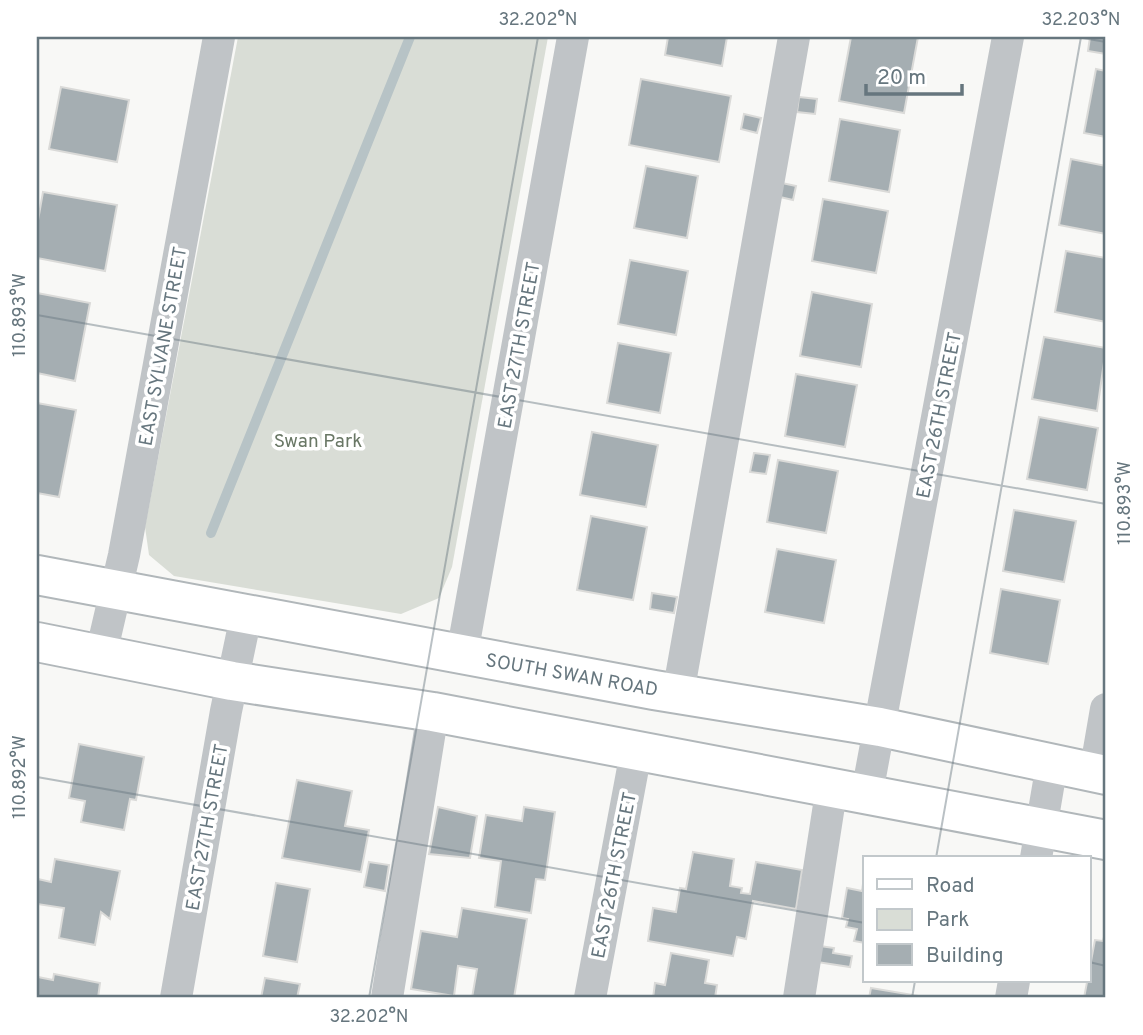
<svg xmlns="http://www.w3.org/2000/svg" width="1143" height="1035" viewBox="0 0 1143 1035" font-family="Overpass,sans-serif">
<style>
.green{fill:#d9ddd6}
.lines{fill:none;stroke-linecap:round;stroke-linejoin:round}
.stream{stroke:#b7c3c6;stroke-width:10}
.building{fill:#a5aeb2;stroke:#dadad8;stroke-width:2}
.major-casing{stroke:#b1b7ba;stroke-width:42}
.minor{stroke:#c0c4c7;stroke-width:32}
.major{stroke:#fff;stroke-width:38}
.ticks{fill:none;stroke:#66767e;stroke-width:2;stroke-opacity:0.45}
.labels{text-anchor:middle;stroke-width:7;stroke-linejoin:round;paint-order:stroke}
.street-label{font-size:19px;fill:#66767e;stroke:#fff}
.park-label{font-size:19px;fill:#697765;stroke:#fff}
.neatline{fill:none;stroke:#66767e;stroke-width:2.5}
.ticks-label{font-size:18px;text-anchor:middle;fill:#66767e}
</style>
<rect width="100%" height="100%" fill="#f8f8f6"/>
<polygon class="green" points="238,37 548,37 452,567 439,598 401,614 174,576 149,555 145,527"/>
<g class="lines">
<polyline class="stream" points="211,533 410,37"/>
</g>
<g class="building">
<polygon points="668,37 727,37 722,66 665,55"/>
<polygon points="851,37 918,37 904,113 839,101"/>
<polygon points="1090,37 1106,37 1106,54 1088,51"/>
<polygon points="1096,69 1106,71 1106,137 1084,133"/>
<polygon points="641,79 731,96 719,162 629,145"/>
<polygon points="61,87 129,100 117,162 49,149"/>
<polygon points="799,97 817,99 815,114 797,112"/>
<polygon points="744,114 761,118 757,133 741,129"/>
<polygon points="840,119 900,130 889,192 829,181"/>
<polygon points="1071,159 1106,166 1106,234 1059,225"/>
<polygon points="646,166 698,176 687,238 634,228"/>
<polygon points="782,183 796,186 793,200 780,197"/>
<polygon points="43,192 117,205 105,271 37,258 37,226"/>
<polygon points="823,199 888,211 876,273 812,261"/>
<polygon points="1066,251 1106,258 1106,322 1055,312"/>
<polygon points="630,260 688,271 676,335 618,324"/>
<polygon points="812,292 872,304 861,367 800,356"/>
<polygon points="37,293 90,303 75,381 37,373"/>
<polygon points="1044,337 1106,348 1097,411 1032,399"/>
<polygon points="618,343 671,353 660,413 607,403"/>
<polygon points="796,374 857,385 845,447 785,436"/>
<polygon points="37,403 76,410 59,497 37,493"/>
<polygon points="1039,417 1098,428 1087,490 1027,479"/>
<polygon points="592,432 658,445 646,507 580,495"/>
<polygon points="754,453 770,455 766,474 750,472"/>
<polygon points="778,460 838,471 826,533 767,522"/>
<polygon points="1014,510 1076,521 1064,582 1003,571"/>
<polygon points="591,516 647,527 633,600 577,590"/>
<polygon points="777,549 836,560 824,623 765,612"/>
<polygon points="1001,589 1060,600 1048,664 990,653"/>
<polygon points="652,593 677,597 674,613 650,609"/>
<polygon points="79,744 144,757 136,800 130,799 124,830 81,822 85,801 69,798"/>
<polygon points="297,780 352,791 345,826 369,830 361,872 282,858"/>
<polygon points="438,807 477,816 470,858 429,854"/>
<polygon points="524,807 555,812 545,880 536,879 531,913 495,907 501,861 479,858 486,815 522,821"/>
<polygon points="693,852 734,859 730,886 742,888 741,893 750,894 756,862 802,870 796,909 753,901 746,939 737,937 733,956 648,941 653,908 676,912 680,888 686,889"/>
<polygon points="55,859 120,871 110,919 101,912 95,945 59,938 64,908 37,904 38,879 51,882"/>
<polygon points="369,862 389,865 385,891 364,887"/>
<polygon points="276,883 310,889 297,962 263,956"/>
<polygon points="863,884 865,885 865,943 854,941 857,929 846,927 848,919 842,918 847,888 862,891"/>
<polygon points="462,908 527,919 514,998 472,998 477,969 458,966 454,996 411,989 421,931 457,937"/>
<polygon points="1106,929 1106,998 1084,998 1095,940 1103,941"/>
<polygon points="820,946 834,948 833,953 852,956 850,967 817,962"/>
<polygon points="671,953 709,960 705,983 717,985 715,998 718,998 653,998 655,983 665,985"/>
<polygon points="54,974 100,983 98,998 37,998 38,977 53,980"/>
<polygon points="265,978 300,984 297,998 261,998"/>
<polygon points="871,988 925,997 925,998 869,998"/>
</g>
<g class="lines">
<defs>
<g id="major">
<polyline points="37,575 654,690 880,727 1106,775"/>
<polyline points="37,642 232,681 433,712 1106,840"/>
</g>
</defs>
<use href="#major" class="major-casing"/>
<g class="minor">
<polyline points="101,654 124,555 219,37"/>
<polyline points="462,654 573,37"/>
<polyline points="678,694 794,37"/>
<polyline points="1095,773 1106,709"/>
<polyline points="867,793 1008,37"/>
<polyline points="1036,858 1052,764"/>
<polyline points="176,998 226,711 246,616"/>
<polyline points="387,998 433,712"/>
<polyline points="590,998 636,752"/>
<polyline points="799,998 832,786"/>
<polyline points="1011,998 1014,981"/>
</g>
<use href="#major" class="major"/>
</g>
<path class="ticks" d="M1077,37l29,5M37,315l1069,189M37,777l828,146M936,858l145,-821M1089,962l17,4M369,998l169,-961M912,998l3,-17"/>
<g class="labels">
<g class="street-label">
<text transform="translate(518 345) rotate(-80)" y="7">EAST 27TH STREET</text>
<text transform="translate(162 346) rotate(-80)" y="7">EAST SYLVANE STREET</text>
<text transform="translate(938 415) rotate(-79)" y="7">EAST 26TH STREET</text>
<text transform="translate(572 674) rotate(10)" y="7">SOUTH SWAN ROAD</text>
<text transform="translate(206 827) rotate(-80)" y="7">EAST 27TH STREET</text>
<text transform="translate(613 875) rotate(-79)" y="7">EAST 26TH STREET</text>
</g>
<g class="park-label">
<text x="318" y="447">Swan Park</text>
</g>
</g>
<rect width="1143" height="1035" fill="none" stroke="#ffffff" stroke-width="77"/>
<rect x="863" y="856" width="228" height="126" fill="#ffffff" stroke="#c2c8cb" stroke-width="2"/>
<rect x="877" y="879" width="35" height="10" fill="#ffffff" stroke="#c2c8cb" stroke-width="2"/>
<text x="926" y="892" font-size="21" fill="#66767e">Road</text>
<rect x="877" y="909" width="35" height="21" fill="#d9ddd6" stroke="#c2c8cb" stroke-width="2"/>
<text x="926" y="926" font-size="21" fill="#66767e">Park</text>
<rect x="877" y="944" width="35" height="21" fill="#a5aeb2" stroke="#c2c8cb" stroke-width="2"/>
<text x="926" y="962" font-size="21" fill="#66767e">Building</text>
<path d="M866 84v10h96v-10" fill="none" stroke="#66767e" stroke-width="3.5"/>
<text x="877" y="84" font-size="21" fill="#66767e" stroke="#ffffff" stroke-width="5" paint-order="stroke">20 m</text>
<rect x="38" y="38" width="1066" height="958" class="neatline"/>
<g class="ticks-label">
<text x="538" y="25">32.202°N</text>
<text x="1081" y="25">32.203°N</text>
<text transform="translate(19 315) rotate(-90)" y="6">110.893°W</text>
<text transform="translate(1124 503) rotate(-90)" y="6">110.893°W</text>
<text transform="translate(19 777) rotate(-90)" y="6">110.892°W</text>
<text x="369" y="1022">32.202°N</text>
</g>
</svg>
